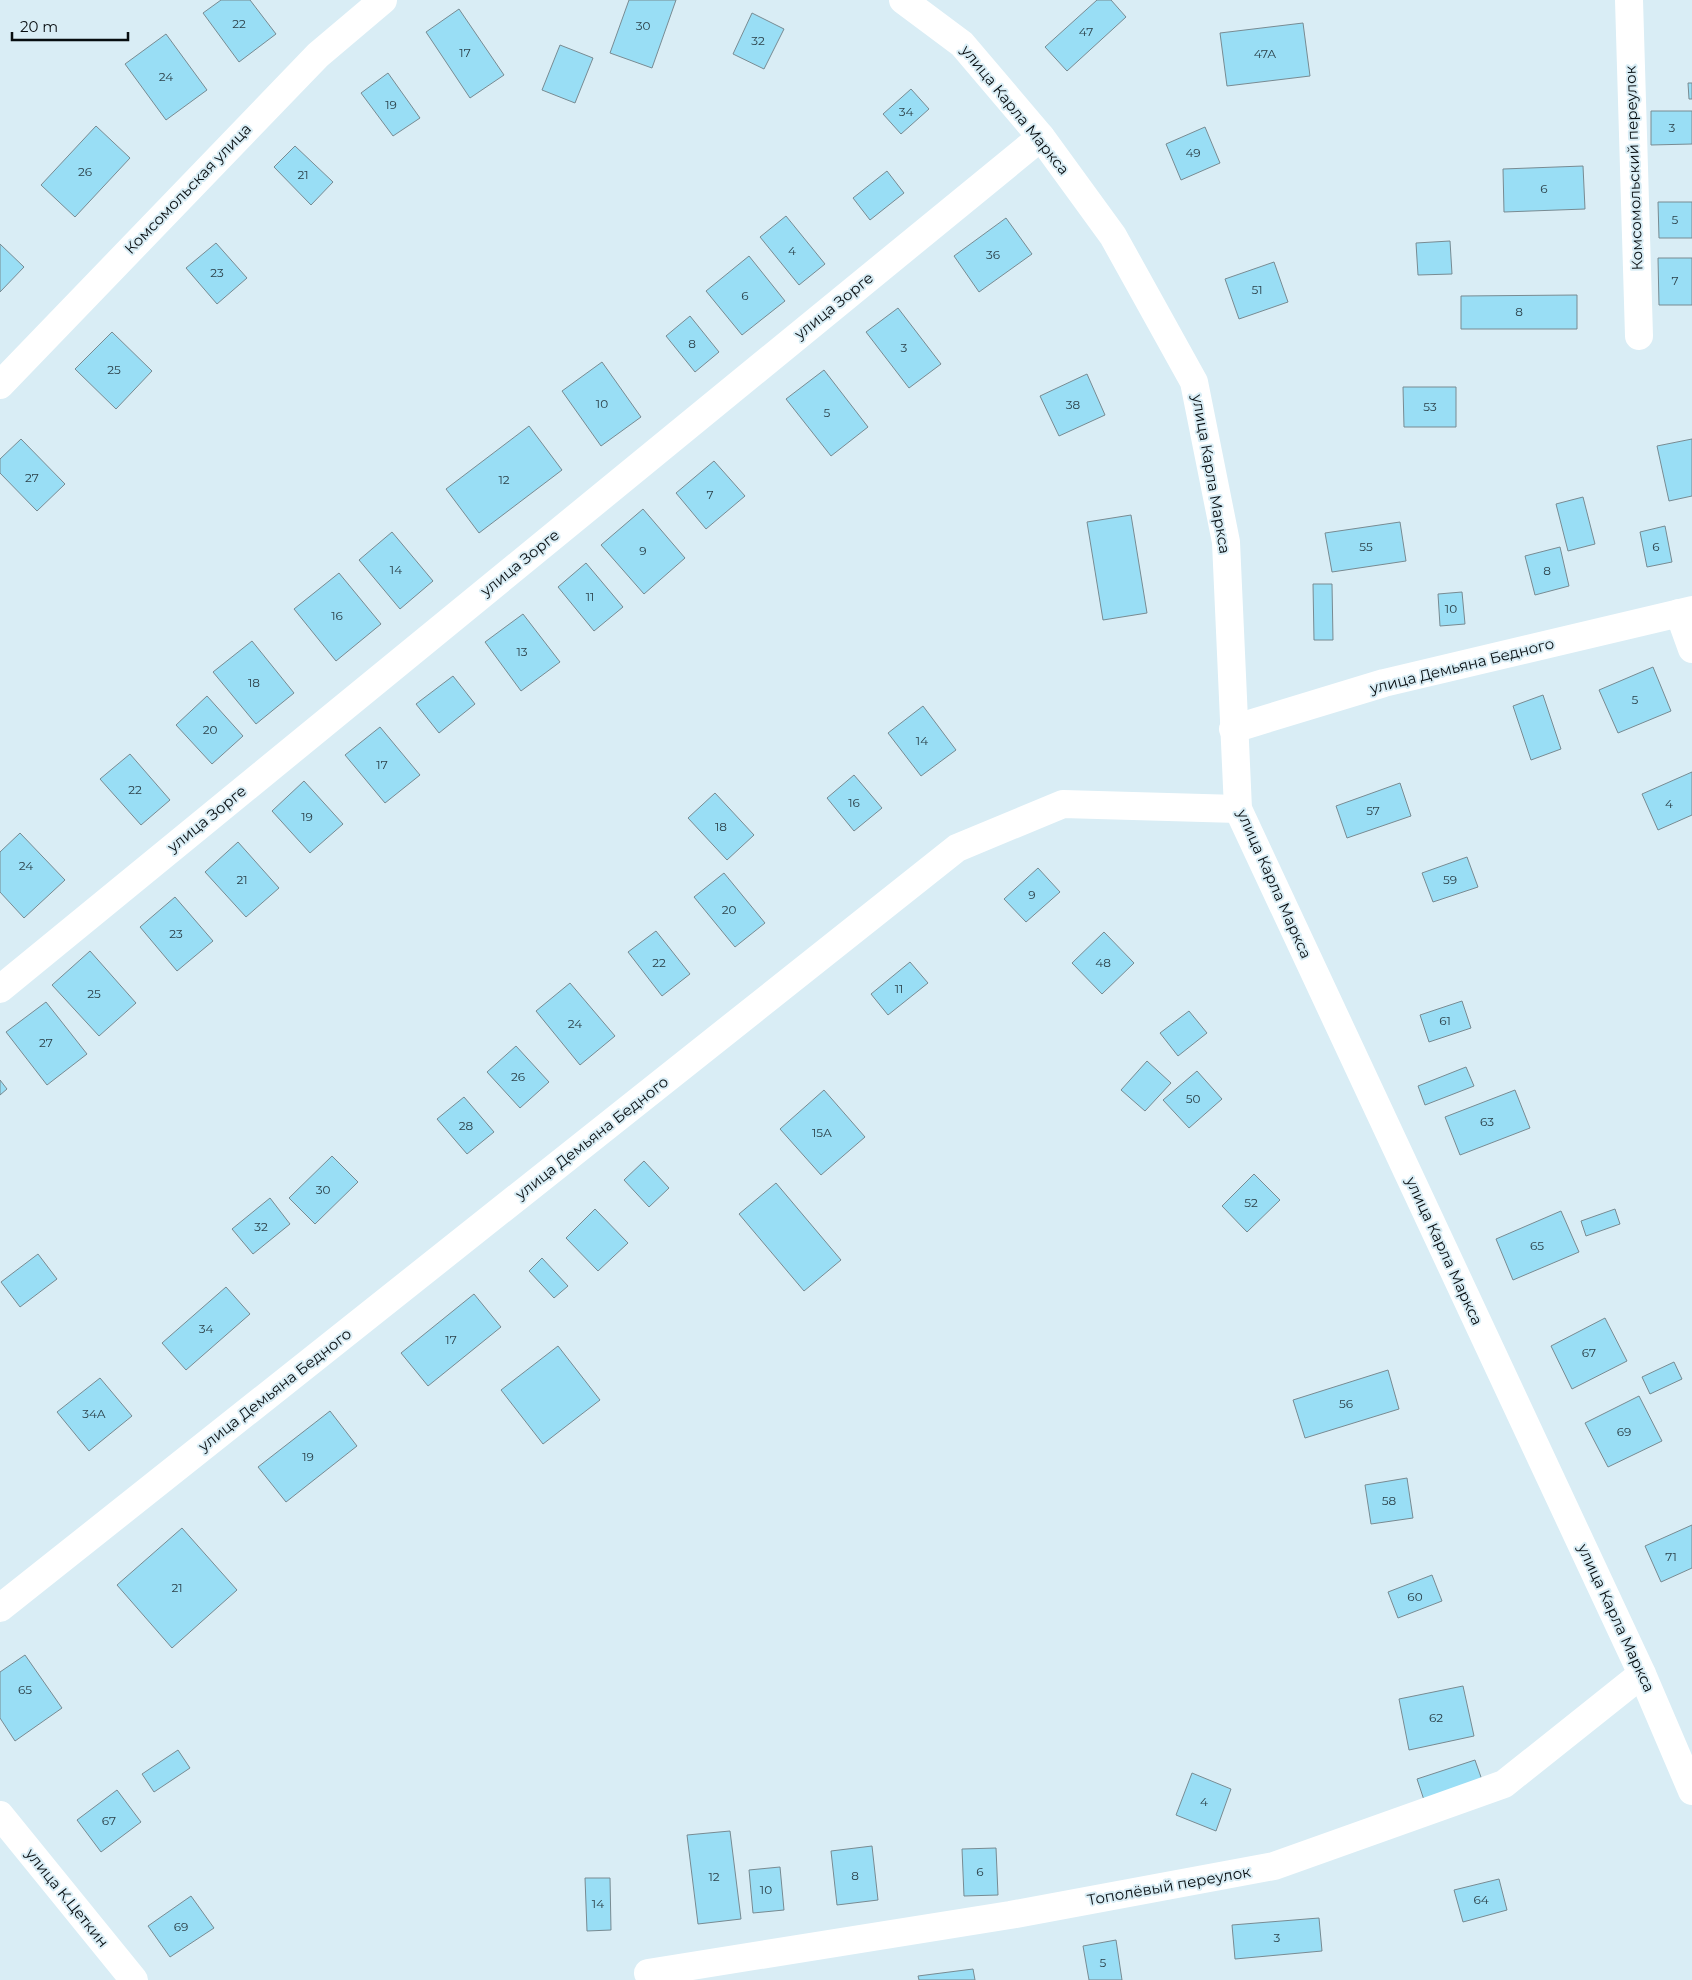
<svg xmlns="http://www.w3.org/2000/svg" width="1692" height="1980" viewBox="0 0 1692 1980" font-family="Montserrat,sans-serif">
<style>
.building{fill:#99def5;stroke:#788b92}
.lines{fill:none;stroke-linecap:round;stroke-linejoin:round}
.street{stroke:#fff;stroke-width:28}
.labels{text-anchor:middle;stroke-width:4;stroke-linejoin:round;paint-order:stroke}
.number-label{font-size:12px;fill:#2c4149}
.street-label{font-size:15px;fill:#070d10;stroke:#d9edf5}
</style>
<rect width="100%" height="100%" fill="#d9edf5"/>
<g class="building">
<polygon points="221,0 250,0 276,34 239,62 203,13"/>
<polygon points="629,0 676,0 652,68 610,53"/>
<polygon points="1097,0 1111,0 1126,17 1067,71 1045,47"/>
<polygon points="459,9 504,75 470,98 426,32"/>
<polygon points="752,13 784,29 764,69 733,54"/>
<polygon points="1303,23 1310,76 1227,86 1220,33"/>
<polygon points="166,34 207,90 166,120 125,64"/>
<polygon points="560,45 593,58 575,103 542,90"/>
<polygon points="388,73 420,118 393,136 361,93"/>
<polygon points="1688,83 1692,83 1692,99 1689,99"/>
<polygon points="911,89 929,109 901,134 883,114"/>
<polygon points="1651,111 1692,111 1692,144 1651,145"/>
<polygon points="96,126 130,158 75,217 41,185"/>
<polygon points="1205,127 1220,163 1181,180 1166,144"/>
<polygon points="295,146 333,182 311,205 274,167"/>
<polygon points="1583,166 1585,209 1504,212 1503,169"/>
<polygon points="887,171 904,193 870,220 853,198"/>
<polygon points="1658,202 1692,202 1692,238 1659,238"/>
<polygon points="786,216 825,264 799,285 760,237"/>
<polygon points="1006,218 1032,254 979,292 954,256"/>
<polygon points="1450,241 1452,274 1418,275 1416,243"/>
<polygon points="216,243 247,278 217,304 186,268"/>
<polygon points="0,244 24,267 0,292"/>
<polygon points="749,256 785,301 742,335 706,291"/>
<polygon points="1658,258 1692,258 1692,305 1659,305"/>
<polygon points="1274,262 1288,302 1239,319 1225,279"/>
<polygon points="1577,295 1577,329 1461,329 1461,296"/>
<polygon points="898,308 941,364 909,388 866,332"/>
<polygon points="690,316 719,352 695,372 666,336"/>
<polygon points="112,332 152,371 116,409 75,369"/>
<polygon points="602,362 641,417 601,446 562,391"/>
<polygon points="824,370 868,427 831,456 786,399"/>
<polygon points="1087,374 1105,415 1059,436 1040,396"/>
<polygon points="1403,387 1456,387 1456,427 1404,427"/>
<polygon points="529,426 562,470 479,533 446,489"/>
<polygon points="21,439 65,484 37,511 0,473 0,459"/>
<polygon points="1692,439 1692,496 1669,501 1657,446"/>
<polygon points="714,461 745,496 706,529 676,493"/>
<polygon points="1583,497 1595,544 1568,551 1556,504"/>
<polygon points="643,509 685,558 644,594 601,545"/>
<polygon points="1131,515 1147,613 1103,620 1087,522"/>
<polygon points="1400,522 1406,561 1332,572 1325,533"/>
<polygon points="1665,526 1672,562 1647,567 1640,532"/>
<polygon points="392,532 433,581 400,609 359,560"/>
<polygon points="1560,547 1569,586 1535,595 1525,556"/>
<polygon points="586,563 623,607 594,631 558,587"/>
<polygon points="339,573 381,624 336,661 294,609"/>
<polygon points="1313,584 1332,584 1333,640 1314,640"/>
<polygon points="1462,592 1465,624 1440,626 1438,594"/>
<polygon points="523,614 560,662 521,691 485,642"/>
<polygon points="252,641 294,693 256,724 213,672"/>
<polygon points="1653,667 1671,711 1618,733 1599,690"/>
<polygon points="453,676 475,704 439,733 416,704"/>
<polygon points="1543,695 1561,749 1531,760 1513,706"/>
<polygon points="207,696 243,736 212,764 176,725"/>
<polygon points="923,706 956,750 921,776 888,733"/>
<polygon points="380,727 420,775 385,803 345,755"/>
<polygon points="130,754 170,800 141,825 100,779"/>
<polygon points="1692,772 1692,815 1658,830 1642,794"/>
<polygon points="854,775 882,808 854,831 827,798"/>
<polygon points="304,781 343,824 310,853 272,811"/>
<polygon points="1400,783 1411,816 1347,838 1336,806"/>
<polygon points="715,793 754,835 727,860 688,818"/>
<polygon points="20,833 65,880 24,918 0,892 0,852"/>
<polygon points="238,842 279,888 246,917 205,872"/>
<polygon points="1467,857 1478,887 1433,902 1422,873"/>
<polygon points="1038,868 1060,892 1026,922 1004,899"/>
<polygon points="724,873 765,923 735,947 694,897"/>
<polygon points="175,897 213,941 177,971 140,927"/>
<polygon points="656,931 690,974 662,996 628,952"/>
<polygon points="1104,932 1134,963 1102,994 1072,963"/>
<polygon points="90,951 136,1003 99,1036 52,985"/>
<polygon points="910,962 928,983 888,1015 871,994"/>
<polygon points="570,983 615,1036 580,1065 536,1011"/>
<polygon points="1462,1001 1471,1028 1429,1042 1420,1015"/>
<polygon points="46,1002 87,1054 47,1085 6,1032"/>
<polygon points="1189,1011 1207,1033 1178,1056 1160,1033"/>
<polygon points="516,1046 549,1082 520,1108 487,1072"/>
<polygon points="1147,1061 1171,1083 1145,1111 1121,1090"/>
<polygon points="1466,1067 1474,1086 1425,1105 1418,1086"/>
<polygon points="1197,1071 1222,1099 1189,1128 1163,1100"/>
<polygon points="0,1080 7,1089 0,1095"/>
<polygon points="824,1090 865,1137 821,1175 780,1129"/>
<polygon points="1515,1090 1530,1128 1460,1155 1445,1117"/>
<polygon points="464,1097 494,1132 467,1154 437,1119"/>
<polygon points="332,1156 358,1182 315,1224 289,1198"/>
<polygon points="644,1161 669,1188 649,1207 624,1180"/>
<polygon points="1254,1174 1280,1200 1247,1232 1222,1206"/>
<polygon points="776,1183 841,1260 804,1291 739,1214"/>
<polygon points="270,1198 290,1224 253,1254 232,1229"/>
<polygon points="595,1209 628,1243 598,1271 566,1238"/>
<polygon points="1615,1209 1620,1224 1586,1236 1581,1221"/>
<polygon points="1561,1211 1579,1252 1513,1280 1496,1239"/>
<polygon points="38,1254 57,1279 20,1307 1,1282"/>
<polygon points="542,1258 568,1286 554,1298 529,1271"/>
<polygon points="226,1287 250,1314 186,1370 162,1343"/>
<polygon points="474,1294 501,1327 428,1386 401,1353"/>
<polygon points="1605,1318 1627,1361 1572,1389 1551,1346"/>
<polygon points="558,1346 600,1400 543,1444 501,1390"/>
<polygon points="1674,1362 1682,1379 1650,1394 1642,1377"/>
<polygon points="1388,1370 1399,1409 1305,1438 1293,1400"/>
<polygon points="100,1378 132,1416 89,1451 57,1412"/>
<polygon points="1639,1396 1662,1441 1608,1467 1585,1423"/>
<polygon points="330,1411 357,1446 286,1502 258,1467"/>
<polygon points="1407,1478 1413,1518 1371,1524 1365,1485"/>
<polygon points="1692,1525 1692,1568 1661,1582 1645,1546"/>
<polygon points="182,1528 237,1590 172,1648 117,1585"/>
<polygon points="1432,1575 1442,1601 1398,1618 1388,1592"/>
<polygon points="25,1655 62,1708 15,1741 0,1718 0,1672"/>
<polygon points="1463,1686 1474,1736 1409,1750 1399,1699"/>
<polygon points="178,1750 190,1768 154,1792 142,1774"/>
<polygon points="1475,1760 1482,1780 1424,1800 1417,1779"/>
<polygon points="1192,1773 1231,1789 1216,1831 1176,1815"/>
<polygon points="117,1790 141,1822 101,1852 77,1820"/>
<polygon points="730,1831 741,1919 698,1924 687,1835"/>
<polygon points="872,1846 878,1900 837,1905 831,1851"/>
<polygon points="996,1848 998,1895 964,1896 962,1849"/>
<polygon points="780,1867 784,1910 753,1913 749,1870"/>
<polygon points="585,1878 610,1878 611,1930 587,1931"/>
<polygon points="1499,1879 1507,1910 1463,1922 1454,1890"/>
<polygon points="191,1896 214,1928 170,1957 148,1926"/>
<polygon points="1319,1918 1322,1951 1235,1959 1232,1925"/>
<polygon points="1116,1940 1122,1980 1089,1980 1083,1946"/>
<polygon points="973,1969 975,1980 919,1980 918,1976"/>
</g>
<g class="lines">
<g class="street">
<polyline points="903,0 962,44 1041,137 1113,236 1194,382 1226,542 1238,809 1642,1674 1692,1791"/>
<polyline points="1629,0 1639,336"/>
<polyline points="0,385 318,55 383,0"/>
<polyline points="1679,613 1692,649"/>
<polyline points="1233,729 1384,683 1692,610"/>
<polyline points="0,989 1041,137"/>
<polyline points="0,1608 957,848 1063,804 1238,809"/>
<polyline points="0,1815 134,1980"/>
<polyline points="648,1973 1010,1915 1274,1866 1504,1784 1642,1674"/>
</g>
</g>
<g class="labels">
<g class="number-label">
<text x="239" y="28">22</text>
<text x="643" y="30">30</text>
<text x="1086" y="36">47</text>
<text x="758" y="45">32</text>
<text x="465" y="57">17</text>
<text x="1265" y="58">47А</text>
<text x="166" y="81">24</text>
<text x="391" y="109">19</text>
<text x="906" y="116">34</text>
<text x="1672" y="132">3</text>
<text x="1193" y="157">49</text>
<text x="85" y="176">26</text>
<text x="303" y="179">21</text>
<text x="1544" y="193">6</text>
<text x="1675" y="224">5</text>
<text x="792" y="255">4</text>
<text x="993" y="259">36</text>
<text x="217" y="277">23</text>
<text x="1675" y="285">7</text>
<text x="1257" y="294">51</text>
<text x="745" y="300">6</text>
<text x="1519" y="316">8</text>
<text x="692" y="348">8</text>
<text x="904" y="352">3</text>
<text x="114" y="374">25</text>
<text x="602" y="408">10</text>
<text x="1073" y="409">38</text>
<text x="1430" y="411">53</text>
<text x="827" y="417">5</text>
<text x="32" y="482">27</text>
<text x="504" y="484">12</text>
<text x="710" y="499">7</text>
<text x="1366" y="551">55</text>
<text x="1656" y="551">6</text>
<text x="643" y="555">9</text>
<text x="396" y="574">14</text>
<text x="1547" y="575">8</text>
<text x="590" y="601">11</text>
<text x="1451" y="613">10</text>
<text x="337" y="620">16</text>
<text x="522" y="656">13</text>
<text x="254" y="687">18</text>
<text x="1635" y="704">5</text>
<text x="210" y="734">20</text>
<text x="922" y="745">14</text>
<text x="382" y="769">17</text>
<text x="135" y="794">22</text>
<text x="854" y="807">16</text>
<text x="1669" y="808">4</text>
<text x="1373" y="815">57</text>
<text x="307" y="821">19</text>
<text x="721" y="831">18</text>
<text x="26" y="870">24</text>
<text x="242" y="884">21</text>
<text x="1450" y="884">59</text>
<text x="1032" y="899">9</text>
<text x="729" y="914">20</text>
<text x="176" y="938">23</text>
<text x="659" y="967">22</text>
<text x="1103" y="967">48</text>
<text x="899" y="993">11</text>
<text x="94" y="998">25</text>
<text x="1445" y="1025">61</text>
<text x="575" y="1028">24</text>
<text x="46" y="1047">27</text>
<text x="518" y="1081">26</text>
<text x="1193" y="1103">50</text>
<text x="1487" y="1126">63</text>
<text x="466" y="1130">28</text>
<text x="822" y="1137">15А</text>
<text x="323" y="1194">30</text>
<text x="1251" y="1207">52</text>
<text x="261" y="1231">32</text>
<text x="1537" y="1250">65</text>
<text x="206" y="1333">34</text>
<text x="451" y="1344">17</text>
<text x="1589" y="1357">67</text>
<text x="1346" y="1408">56</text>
<text x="94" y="1418">34А</text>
<text x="1624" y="1436">69</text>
<text x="308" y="1461">19</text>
<text x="1389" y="1505">58</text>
<text x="1671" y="1561">71</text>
<text x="177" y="1592">21</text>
<text x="1415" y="1601">60</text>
<text x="25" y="1694">65</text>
<text x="1436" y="1722">62</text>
<text x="1204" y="1806">4</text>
<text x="109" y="1825">67</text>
<text x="980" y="1876">6</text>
<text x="855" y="1880">8</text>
<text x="714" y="1881">12</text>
<text x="766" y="1894">10</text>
<text x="1481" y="1904">64</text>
<text x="598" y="1908">14</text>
<text x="181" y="1931">69</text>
<text x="1277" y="1942">3</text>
<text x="1103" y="1967">5</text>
</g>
<g class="street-label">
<text transform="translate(1015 110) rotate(51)" y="5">улица Карла Маркса</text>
<text transform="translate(1634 168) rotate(-92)" y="5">Комсомольский переулок</text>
<text transform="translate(188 189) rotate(-46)" y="5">Комсомольская улица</text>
<text transform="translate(834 306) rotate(-39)" y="5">улица Зорге</text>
<text transform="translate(1211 474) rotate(80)" y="5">улица Карла Маркса</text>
<text transform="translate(520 563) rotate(-39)" y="5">улица Зорге</text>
<text transform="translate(1462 666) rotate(-14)" y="5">улица Демьяна Бедного</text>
<text transform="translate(207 819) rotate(-39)" y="5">улица Зорге</text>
<text transform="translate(1274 884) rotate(66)" y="5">улица Карла Маркса</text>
<text transform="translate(592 1138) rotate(-38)" y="5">улица Демьяна Бедного</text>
<text transform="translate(1444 1251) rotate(65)" y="5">улица Карла Маркса</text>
<text transform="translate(275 1390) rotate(-38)" y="5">улица Демьяна Бедного</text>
<text transform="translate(1616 1618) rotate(65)" y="5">улица Карла Маркса</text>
<text transform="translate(1169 1886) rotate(-10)" y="5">Тополёвый переулок</text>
<text transform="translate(67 1898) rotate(51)" y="5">улица К.Цеткин</text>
</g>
</g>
<path d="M12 32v8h116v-8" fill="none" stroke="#070d10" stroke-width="2.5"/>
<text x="20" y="32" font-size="15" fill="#070d10" stroke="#d9edf5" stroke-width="4" paint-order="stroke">20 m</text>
</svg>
